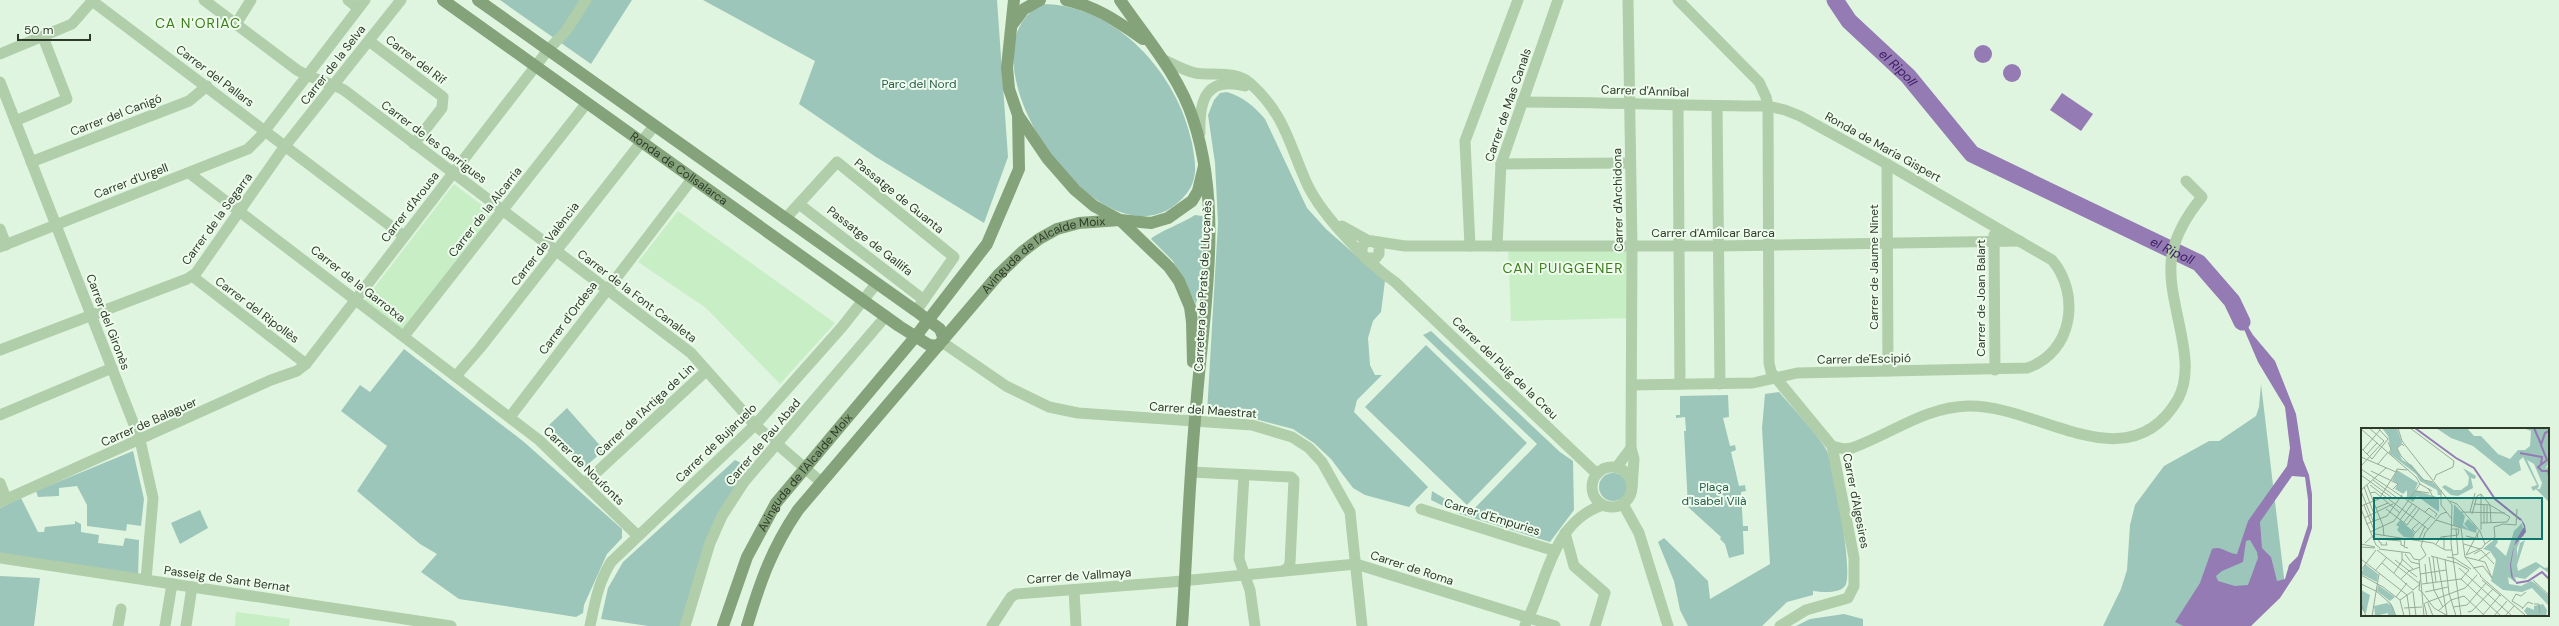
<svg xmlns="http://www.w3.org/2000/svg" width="2559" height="626" viewBox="0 0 2559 626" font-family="'DM Sans',sans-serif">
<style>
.green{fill:#9dc6bb}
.plaza{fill:#c7eec5}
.water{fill:#947bb4;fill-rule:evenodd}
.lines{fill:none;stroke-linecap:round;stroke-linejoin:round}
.river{stroke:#947bb4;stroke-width:17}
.street{stroke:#afcea9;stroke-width:11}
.secondary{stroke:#84a37a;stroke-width:12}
.labels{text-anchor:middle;stroke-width:4;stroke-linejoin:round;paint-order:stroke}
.street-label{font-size:12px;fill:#2f3b2a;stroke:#edfcec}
.park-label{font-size:12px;fill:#2b5c50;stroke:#edfcec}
.water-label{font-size:13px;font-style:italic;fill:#3b1b61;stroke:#edfcec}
.quarter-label{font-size:14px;letter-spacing:1px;fill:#3e7e1a;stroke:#edfcec}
.inset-river{fill:none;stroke:#947bb4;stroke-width:2}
.inset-road{fill:none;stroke:#99ab97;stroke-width:1}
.view{fill:#0f766e;fill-opacity:0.15;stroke:#0f766e;stroke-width:2}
.inset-edge{fill:none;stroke:#2f3b2a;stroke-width:2}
</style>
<rect width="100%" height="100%" fill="#e0f5df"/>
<g class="green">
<polygon points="500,0 632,0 591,64"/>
<polygon points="703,0 997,0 1008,157 984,223 876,157 799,104 815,61"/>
<path d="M1042,4c74,0 136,70 150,139 3,18 7,34 -5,50 -76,97 -240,-139 -145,-189z"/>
<path d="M1227,92c16,5 27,14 38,27l42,89 19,21 59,52 -4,31 -8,9 -5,17 2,27 5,10h7l-25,25 -3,12 74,75 -19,20 -44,-12 -12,-7 -22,-29 -17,-16 -21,-14 -42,-11 -44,-5 11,-190 -3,-60 -7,-48 6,-15 6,-7z"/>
<path d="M1195,215l8,1 -1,59 -6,29 -23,-43 -22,-22c5,-6 34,-17 44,-24z"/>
<polygon points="1431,331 1560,452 1573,461 1574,510 1550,542 1460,514 1431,500 1432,491 1467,512 1471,512 1537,444 1423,335"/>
<polygon points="1426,345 1527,443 1467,505 1365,407"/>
<polygon points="404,349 524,442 622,529 622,538 607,554 584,605 583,613 576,617 459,599 421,572 437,554 420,544 357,491 387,446 341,411 360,385 370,392"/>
<polygon points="2261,384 2285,586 2176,622 2183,626 2103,626 2121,589 2127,570 2130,525 2135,505 2164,466 2209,441 2219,441 2256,416 2259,407"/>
<path d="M1779,392c10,12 43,47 48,59 7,17 27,124 18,135 -6,8 -23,6 -32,5v4l-26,7 -25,24h-74l-8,-16 -6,-29 -16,-39 6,-4 44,43 2,18 60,-35 -8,-136 3,-34z"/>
<polygon points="1728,395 1729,417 1723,418 1730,446 1735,445 1736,450 1731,452 1739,486 1745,485 1746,491 1741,492 1743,526 1748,526 1748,531 1743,531 1744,554 1729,558 1725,544 1720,539 1721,537 1688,507 1684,431 1686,431 1685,417 1676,418 1676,415 1680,415 1680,396"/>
<polygon points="567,408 604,450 584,468 547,427"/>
<polygon points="133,451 144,499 141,526 127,524 126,531 87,526 87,505 77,486 59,488 59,496 38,497 36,491"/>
<polygon points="735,460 743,464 743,475 682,626 648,626 601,619 608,588 623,562"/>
<circle cx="1613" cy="487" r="14"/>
<polygon points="21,498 38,532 44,532 45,527 75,524 75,521 81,524 81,532 99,535 98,543 123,546 125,538 139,540 138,579 0,556 0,508"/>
<polygon points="200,510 208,528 180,544 171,523"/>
<polygon points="0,576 40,578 34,626 0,626"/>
<polygon points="1844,614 1863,619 1863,626 1796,626 1810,619"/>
</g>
<g class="plaza">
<polygon points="454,184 495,215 404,332 364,301"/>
<polygon points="678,211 835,323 780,384 706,308 638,262"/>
<polygon points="1508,246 1632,246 1632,318 1511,321"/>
<polygon points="236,612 290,619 289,626 235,626"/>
</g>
<g class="water">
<circle cx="1983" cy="54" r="9"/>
<circle cx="2012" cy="73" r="9"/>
<polygon points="2062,93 2093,114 2081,131 2050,110"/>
<path d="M2232,301l21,34 22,26 21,53 7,46 6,15 3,19v34l-13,41 -19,29 -29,28h-68l-8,-4 25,-39 12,-34c10,-4 15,5 25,5l11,-33 39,-55 3,-18 -5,-41 -27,-45zM2292,476l13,1 3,23v25l-10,31 -9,9 -4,14 -8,2 -6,-24 -9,-9 -2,-26zM2250,540l7,12 1,6 -10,27 -13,1 -17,-5 -2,-5 6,-5 21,-9 3,-21z"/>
</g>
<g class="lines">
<path class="river" id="s1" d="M1835,0l14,21 59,55 64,78 227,109 33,38 10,21"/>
<g class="street">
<polyline points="91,0 404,236"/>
<path d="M204,0l93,70c15,9 31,12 47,20l347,263 64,72 66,57"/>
<polyline points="348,0 358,8"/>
<polyline points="1628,0 1632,246 1631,448 1634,459 1632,487"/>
<polyline points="236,24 251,0"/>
<polyline points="369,41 443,97 442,108 414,144"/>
<polyline points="0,54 72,24 93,0"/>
<path d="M1162,59c11,5 21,11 33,14 18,3 41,-3 56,11 35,32 38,61 57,102 15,30 59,77 87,96l202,192"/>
<polyline points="0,82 140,440 153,498 146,580"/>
<path d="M1522,102c82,0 164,4 246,4l1,257 2,9 61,74 22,112v28l-6,12 -42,12 -26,16"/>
<polyline points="1717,106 1720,384"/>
<polyline points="1678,107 1680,384"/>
<polyline points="15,121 67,99 43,37"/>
<path d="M1200,133c-1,-33 6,-57 45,-47"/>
<polyline points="31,162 189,101 207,86"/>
<polyline points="1501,164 1630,163"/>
<polyline points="1887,164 1888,371"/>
<polyline points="189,173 539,440 638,536"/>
<polyline points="799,204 924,300"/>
<polyline points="785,219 837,162 954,257 916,311"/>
<polyline points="1342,226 1369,241"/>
<polyline points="0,229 6,245"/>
<polyline points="1994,235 1995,370"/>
<polyline points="1372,241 1405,246 1719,246 2020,241"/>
<polyline points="1470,246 1465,141 1518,0"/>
<polyline points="1497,246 1501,164 1558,0"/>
<polyline points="0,247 248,149 260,137 365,0"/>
<polyline points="1362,253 1362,247 1366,242 1372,241 1379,245 1379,254 1376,258 1365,258"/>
<polyline points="192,276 306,364"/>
<polyline points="404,336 586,104"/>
<polyline points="942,342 1006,386 1049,407 1078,413 1252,425 1292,437 1309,448 1322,462 1350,512 1362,626"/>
<polyline points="0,350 187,279 196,273 285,146 401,0"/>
<polyline points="456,376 480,348 654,126"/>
<path d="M1632,385l121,-2 44,-10 230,-5c46,-15 54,-74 25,-108l-165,-96 -87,-48 -15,-6 -17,-4 -2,-9 -7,-15 -81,-82"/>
<polyline points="0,415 112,368"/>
<polyline points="510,417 692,179"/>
<path d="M1832,446l12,3 8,-1c39,-14 73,-41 116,-42 70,-2 160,79 210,-7 22,-40 -14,-99 -6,-144 4,-22 16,-41 30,-58l-16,-16"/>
<circle cx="1612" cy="487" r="20"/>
<polyline points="1616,468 1631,448"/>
<polyline points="1191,472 1291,477 1294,480 1290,563 1288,568 1283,571"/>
<polyline points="1244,475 1239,559 1250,590 1255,626"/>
<polyline points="0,483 6,498"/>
<polyline points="584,484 706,371"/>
<polyline points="0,502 271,380 297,371 306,364 548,50 566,31 586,0"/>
<polyline points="1623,504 1639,533 1668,626"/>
<polyline points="1421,509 1555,551"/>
<polyline points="1565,533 1574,566 1605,593 1595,626"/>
<polyline points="0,558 451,626"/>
<polyline points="1074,590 1076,626"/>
<path d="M1525,625c22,-42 26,-103 78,-120"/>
<polyline points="118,626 121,609"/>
<polyline points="165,626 172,584"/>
<polyline points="186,626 192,587"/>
<path d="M590,626c5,-24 8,-43 21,-64l144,-137 87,-98 34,-43"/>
<polyline points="685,626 710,543 722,516 744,482 886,316"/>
<polyline points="992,626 1011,597 1016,594 1171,582 1356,564 1555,626"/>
</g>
<g class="secondary">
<path id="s2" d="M443,0l456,326 30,19 9,1"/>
<polyline points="478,0 916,311 940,329 944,339"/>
<polyline points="1014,0 1007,67 1009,89 1018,115 1047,158 1075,190 1094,206 1120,220 1169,267 1179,281 1190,307 1192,322 1193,362"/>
<path d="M1066,0c30,6 52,22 77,39"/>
<path d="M1120,0c26,38 59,75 73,119 31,92 10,195 3,289 -7,72 -9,145 -14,218"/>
<polyline points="1012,25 1024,9 1040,0"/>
<path id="s3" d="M723,626l24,-69 29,-54 140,-167 71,-92 32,-75 -1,-54"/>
<path id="s4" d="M747,626c13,-44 25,-78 51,-116l201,-236 23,-22 17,-13 18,-10 22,-6 41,-3 31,3 17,-5 24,-17 6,-10 6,-25"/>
</g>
</g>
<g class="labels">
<g class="street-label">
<text transform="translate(416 60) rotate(37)" y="4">Carrer del Rif</text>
<text transform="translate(333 65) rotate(-52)" y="4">Carrer de la Selva</text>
<text transform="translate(215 76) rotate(37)" y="4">Carrer del Pallars</text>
<text transform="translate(1645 91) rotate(2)" y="4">Carrer d'Anníbal</text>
<text transform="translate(1508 105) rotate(-71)" y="4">Carrer de Mas Canals</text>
<text transform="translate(116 115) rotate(-21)" y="4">Carrer del Canigó</text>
<text transform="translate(434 142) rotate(37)" y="4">Carrer de les Garrigues</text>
<text transform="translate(1883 147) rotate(29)" y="4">Ronda de Maria Gispert</text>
<text dy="4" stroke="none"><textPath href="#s2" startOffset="290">Ronda de Collsalarca</textPath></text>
<text transform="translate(131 181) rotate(-21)" y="4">Carrer d'Urgell</text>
<text transform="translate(899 196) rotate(39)" y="4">Passatge de Guanta</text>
<text transform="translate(1618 200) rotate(-91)" y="4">Carrer d'Archidona</text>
<text transform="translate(410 207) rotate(-52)" y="4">Carrer d'Arousa</text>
<text transform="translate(485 212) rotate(-52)" y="4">Carrer de la Alcarria</text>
<text transform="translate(217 219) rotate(-54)" y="4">Carrer de la Segarra</text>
<text x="1713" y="237">Carrer d'Amílcar Barca</text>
<text transform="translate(870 241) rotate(38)" y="4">Passatge de Gallifa</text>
<text transform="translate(545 244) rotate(-52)" y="4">Carrer de València</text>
<text dy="4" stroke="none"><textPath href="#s4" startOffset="487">Avinguda de l'Alcalde Moix</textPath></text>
<text transform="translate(1874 267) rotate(-90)" y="4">Carrer de Jaume Ninet</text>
<text transform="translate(358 284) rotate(38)" y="4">Carrer de la Garrotxa</text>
<text transform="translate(1203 286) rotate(-87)" y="4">Carretera de Prats de Lluçanès</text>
<text transform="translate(637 296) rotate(37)" y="4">Carrer de la Font Canaleta</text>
<text transform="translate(1981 298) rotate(-90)" y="4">Carrer de Joan Balart</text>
<text transform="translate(257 310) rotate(37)" y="4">Carrer del Ripollès</text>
<text transform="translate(568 318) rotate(-53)" y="4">Carrer d'Ordesa</text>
<text transform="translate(108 322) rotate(69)" y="4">Carrer del Gironès</text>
<text transform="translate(1864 359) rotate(-1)" y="4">Carrer de'Escipió</text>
<text transform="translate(1505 368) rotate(44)" y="4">Carrer del Puig de la Creu</text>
<text transform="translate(645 410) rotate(-43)" y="4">Carrer de l'Artiga de Lin</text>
<text transform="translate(1203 410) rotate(4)" y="4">Carrer del Maestrat</text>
<text transform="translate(149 422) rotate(-24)" y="4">Carrer de Balaguer</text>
<text transform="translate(763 442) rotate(-50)" y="4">Carrer de Pau Abad</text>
<text transform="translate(716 443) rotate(-44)" y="4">Carrer de Bujaruelo</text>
<text transform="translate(584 466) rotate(44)" y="4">Carrer de Noufonts</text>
<text dy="4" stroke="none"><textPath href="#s3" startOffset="176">Avinguda de l'Alcalde Moix</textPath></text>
<text transform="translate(1856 501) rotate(79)" y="4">Carrer d'Algesires</text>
<text transform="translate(1492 517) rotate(17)" y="4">Carrer d'Empuries</text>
<text transform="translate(1412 568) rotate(18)" y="4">Carrer de Roma</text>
<text transform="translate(1079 576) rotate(-4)" y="4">Carrer de Vallmaya</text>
<text transform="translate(227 579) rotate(8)" y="4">Passeig de Sant Bernat</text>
</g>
<g class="park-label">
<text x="919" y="88">Parc del Nord</text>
<text x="1714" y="491">Plaça<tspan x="1714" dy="14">d'Isabel Vilà</tspan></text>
</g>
<g class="water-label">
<text dy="5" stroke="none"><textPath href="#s1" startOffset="93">el Ripoll</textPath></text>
<text dy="5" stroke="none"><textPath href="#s1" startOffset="429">el Ripoll</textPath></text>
</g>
<g class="quarter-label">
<text x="198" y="28">CA N'ORIAC</text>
<text x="1563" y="273">CAN PUIGGENER</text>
</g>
</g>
<g transform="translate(2361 428)">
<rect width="188" height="188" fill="#e0f5df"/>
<path d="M21,0h15l5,15 -5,5 5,12 10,5 12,15 10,3 6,7 1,5h-3l-1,-5 -17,-9 -4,-7 -27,-21 2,-2 -3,-15zM75,0h31l7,8h7l17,18 12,5 8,-9h7l5,-4 1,-15 -8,-3h26v35l-4,6 4,-3v36l-13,-13 -3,2 -2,-4 6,-2 -14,-28 -4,4 2,9 -11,6 -37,-30 -22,-8zM166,32l7,4 8,19 -2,6h-3l2,-3zM102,40l13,8 -1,3 -4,-1 2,10 -15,8 -7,-1 -9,-8 3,-2 9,5h7l7,-5 1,-8zM36,42l21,13 -3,7 24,8v14l-22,-16 -4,6 -6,-4v-8l-4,4 -8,-5 3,-5 -6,-4zM93,76l11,12 -2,9 6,5 -5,-6 4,-5 9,9 -1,5 -23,-8zM39,92l14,12 -2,6 -8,-1 -7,-7 2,-3 -3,-2zM161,95l2,13 -7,3 3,2 -3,7v8l3,-13 5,-3 -8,25 1,6 18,-9 9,6 4,-1v6l-9,-6 -15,12 -10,-2 2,6 -9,-6 1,7 12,2 10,-5 4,2 14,13v10l-17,-18 -10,4 -19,-2 -12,-9 5,-21 -6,-9 -7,-2 13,-11 2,4 -3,4 11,10 8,-25zM4,136l13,10 -1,8 -16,-8zM17,157l17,12 -5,4 -13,-10zM0,162l9,5 -4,18 -5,-4zM24,171l8,8 2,8 -7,1v-3l-13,3 -1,-10 13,-3 3,2zM182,176l4,6 -1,6h-18l-4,-5 3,-4 7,3v-4z" fill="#9dc6bb" fill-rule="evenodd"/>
<path d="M159,89l5,8 1,7 -12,14 -3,19 2,13 5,6 -4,-3 -3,-5 -1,-11 3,-16 3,-9 8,-13z" fill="#947bb4"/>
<path class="inset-river" d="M54,0l41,30 18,10 21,31 26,21M173,0l7,16M188,3l-4,2 -4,12 6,15 -9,7 4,4h6l1,4M159,25l22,4 -1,7M155,155l12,-2 14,-9 7,7"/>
<path class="inset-road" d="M8,0l15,13M17,0l10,11M37,0l4,13 50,64 -1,38 10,73M49,0l44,33 -1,6 -17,8 -2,5M0,1l55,48 4,7 12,7M27,14l3,7 -2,4M43,18l-2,-2 -5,4 4,8 23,24 9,2M0,20l11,11 16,-20M2,22l17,-20M6,26l10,-11M0,29l35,15M17,36l10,-12M0,38l23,-25M0,41l74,50M10,43l27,13 -5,5M35,44l1,-3 10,1M0,47l30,22 -2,2M12,52l24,18M6,57l16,41 1,10M9,57l58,44M3,59l10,27M67,60l5,9 7,1M0,62l25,-22M80,62v15l11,14M0,63l12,30M55,63l13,2M9,65l5,-1 25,21M120,66l9,11 20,12 -3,5 -26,1M120,66v36M89,73l7,3 23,27M113,76l16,1 1,17M3,77l10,25M123,77v18M126,77v18M0,78l18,-7 17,-27M15,80l12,-5M0,81l15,36 4,3M25,81l21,16 12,-16M64,84l4,-4 8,6 -2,3M100,84l44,1M109,84l5,-19M111,86l5,-18 4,-2M3,90l29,-14M39,92l12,-16M75,92l25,8 4,29 16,19M43,94l13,-16M5,96l21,-8 15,-21M133,99l9,-3 13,1 1,-16M119,103l5,13M9,104l24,-11 26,-37M55,105l-4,-4 8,-7M105,108l12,3 -1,-6M44,111l-1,8 4,1M51,112l2,-6 17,-18M57,113l7,-15M20,114v3h6l-1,-3M4,115l10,-9 58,9 12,7h7M19,115l-2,-4 23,2v4l3,1M0,116l14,3M75,116l5,-7 17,-2 1,-6h-7M103,116l16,5M124,116l10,-7 -1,-10M0,119l14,1M18,121l31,4 4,6 6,1 6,-5 -5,-9 4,-13 16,-19 6,-2M83,121v-13M16,122l43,34 -7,6M44,126l6,8 8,2M113,126l7,-4 13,14M92,127l5,-1 -2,-25M105,127l13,-24M105,127l16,-7 3,-4M68,129l5,33 9,17M72,129l3,25M86,129l7,1 17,11M104,129l20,5 7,16M76,130l10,57M0,131l46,36M41,131l11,10M84,131l4,34 7,23M34,132l22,17M58,132l5,56M118,132l11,-8M21,135l31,27M64,136l2,20M98,140l53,48M112,140l10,-2 9,12M0,142l15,-20M14,143l11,-13M33,145l8,-12v-9M59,146l26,-4M0,147l22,12 17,13 4,16M119,148l45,39M40,151l8,-8 11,-4M100,151l40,37M59,152l-1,10 3,2M121,152l19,16M172,152l16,15M0,156l15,7 15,13 5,12M61,156l39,-5 8,-9 -12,-7 -26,-7M52,164l3,24M61,164l12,16 14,8M64,164l23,-5M46,167l3,21M35,169l11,-14M39,172l13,-9M0,175l5,13M63,175l3,13M64,175l40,-15 12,-13M67,175l5,13M173,176h5l1,9M92,179l14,-2 19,-22M43,180l18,-1M162,180l-11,-7 4,-7 5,2 5,-4M161,181l6,-7 5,2M77,183l13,-11 13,-4 21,20M107,184l4,-1 21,-22M11,188l7,-42M121,188l18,-21M133,188l13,-15M144,188l9,-10"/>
<path class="view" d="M13,70h168v41h-168z"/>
<rect width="188" height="188" class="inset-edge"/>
</g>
<path d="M18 34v6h72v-6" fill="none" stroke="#2f3b2a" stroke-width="2"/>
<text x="24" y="34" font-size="12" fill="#2f3b2a" stroke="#edfcec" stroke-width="3" paint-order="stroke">50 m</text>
</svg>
